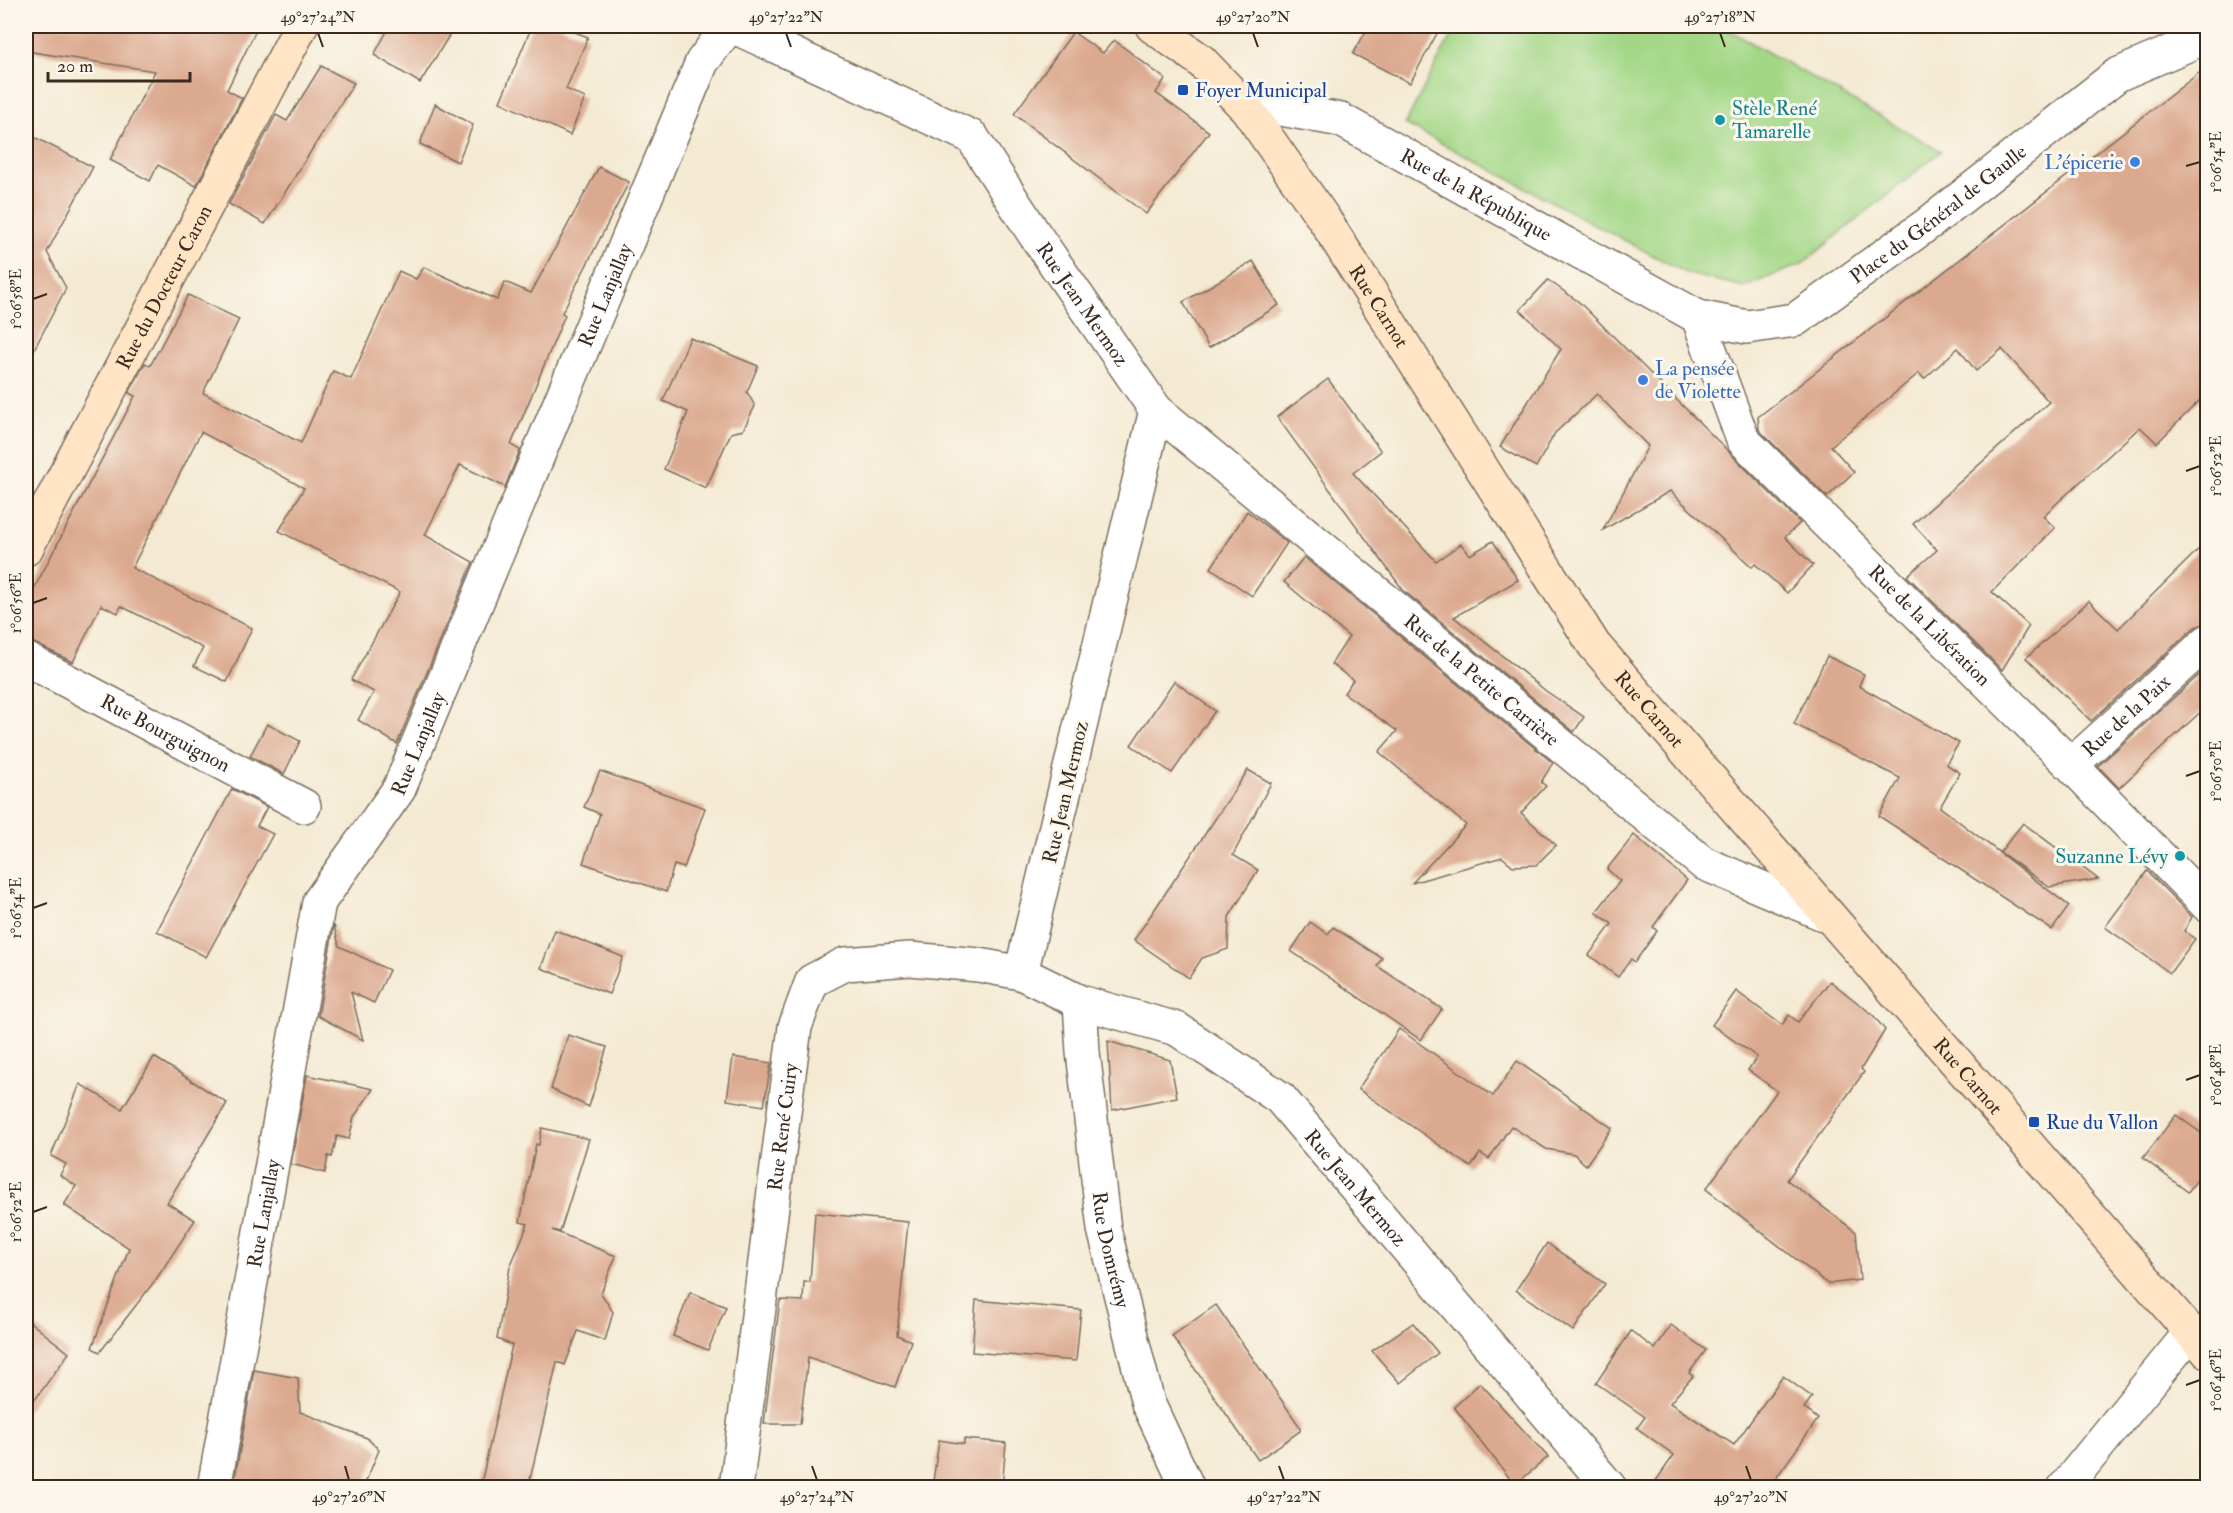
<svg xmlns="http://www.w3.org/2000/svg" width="2233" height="1513" viewBox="0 0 2233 1513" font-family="'IM FELL Double Pica',serif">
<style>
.green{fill:#a3d786;stroke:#6f8052;stroke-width:1.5}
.building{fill:#dba98f}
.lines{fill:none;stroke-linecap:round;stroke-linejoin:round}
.street-casing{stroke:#7c6d5d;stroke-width:36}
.secondary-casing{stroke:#7c6d5d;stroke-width:36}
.street{stroke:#fff;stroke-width:33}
.secondary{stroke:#ffe4c6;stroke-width:33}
.ticks{fill:none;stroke:#3b2a1e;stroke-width:2}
.transit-dot{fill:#1a4fb4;stroke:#fbf7ec;stroke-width:2}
.culture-dot{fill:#0f9aa8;stroke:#fbf7ec;stroke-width:2}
.shop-dot{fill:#3f7fe0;stroke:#fbf7ec;stroke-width:2}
.labels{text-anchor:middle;stroke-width:6;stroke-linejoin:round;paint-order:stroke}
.transit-label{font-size:20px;fill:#164399;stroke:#fbf7ec;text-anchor:start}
.culture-label{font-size:20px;fill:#0d838f;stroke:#fbf7ec;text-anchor:start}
.shop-label{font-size:20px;fill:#366cbe;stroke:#fbf7ec;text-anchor:end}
.street-label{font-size:20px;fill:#3b2a1e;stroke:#fbf7ec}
.neatline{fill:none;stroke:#3b2a1e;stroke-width:2}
.ticks-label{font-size:15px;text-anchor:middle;fill:#3b2a1e}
</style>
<rect width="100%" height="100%" fill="#fbf7ec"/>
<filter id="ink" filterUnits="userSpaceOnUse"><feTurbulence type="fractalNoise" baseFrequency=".0167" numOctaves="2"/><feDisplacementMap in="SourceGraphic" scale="12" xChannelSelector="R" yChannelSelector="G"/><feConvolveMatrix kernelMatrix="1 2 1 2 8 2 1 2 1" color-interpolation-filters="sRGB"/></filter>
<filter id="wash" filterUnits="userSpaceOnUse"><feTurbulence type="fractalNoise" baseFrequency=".008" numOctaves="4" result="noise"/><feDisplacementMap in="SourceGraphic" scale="24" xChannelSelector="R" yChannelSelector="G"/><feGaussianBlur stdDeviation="1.35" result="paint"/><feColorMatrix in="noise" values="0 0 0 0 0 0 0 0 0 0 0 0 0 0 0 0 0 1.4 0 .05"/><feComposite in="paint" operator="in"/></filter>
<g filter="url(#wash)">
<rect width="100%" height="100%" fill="#f4ead3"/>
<polygon class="green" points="1456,26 1722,26 1941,151 1802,264 1745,287 1688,274 1405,124"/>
<g id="blocks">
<g class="building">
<polygon points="26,26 258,26 227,90 242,98 196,186 158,165 150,181 110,160 155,71 26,51"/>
<polygon points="390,26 455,26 420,83 374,55"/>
<polygon points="532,26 559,26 588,37 566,89 585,98 570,135 500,102"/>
<polygon points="1369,26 1441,26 1410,83 1353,54"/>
<polygon points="1073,32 1103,53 1114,40 1165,79 1156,93 1209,132 1146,214 1014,114"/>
<polygon points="321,66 354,83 265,224 229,204 276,115 287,121"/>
<polygon points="2208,66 2208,392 2157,443 2140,427 2043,516 2055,528 1992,592 2029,626 2002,670 1907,576 1937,550 1913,524 2049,402 2002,349 1976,371 1958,348 1924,379 1919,373 1831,446 1854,472 1827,497 1759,430 1758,417"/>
<polygon points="435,104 473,125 458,162 420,144"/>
<polygon points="26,133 93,167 47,252 66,288 26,365"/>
<polygon points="599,167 629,182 562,313 565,315 511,445 520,450 505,487 460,465 425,535 473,562 397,744 358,720 374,692 351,680 400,592 279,531 304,488 201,432 132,568 252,628 227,682 194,666 203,648 121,606 118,613 101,605 73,662 26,639 26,604 135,396 129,393 145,363 150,366 188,295 239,319 203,393 301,443 333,371 351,379 399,271 416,279 424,267 497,300 505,282 531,293"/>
<polygon points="1253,261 1279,305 1209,348 1183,302"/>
<polygon points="1548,280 1579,302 1800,523 1785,537 1813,565 1787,593 1755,564 1752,567 1670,491 1603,530 1648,446 1597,394 1555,433 1536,467 1500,447 1561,349 1520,310"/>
<polygon points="690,338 758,366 747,392 755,406 743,430 731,433 706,488 664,469 688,412 663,401"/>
<polygon points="1328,379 1381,451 1353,473 1436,561 1461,544 1470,555 1493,541 1518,580 1454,617 1546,691 1584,717 1574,732 1403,590 1277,417"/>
<polygon points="1247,511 1287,543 1252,596 1211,568"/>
<polygon points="2208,540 2208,623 2195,627 2091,721 2026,658 2089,601 2118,629"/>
<polygon points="1304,557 1553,763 1541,782 1546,786 1521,813 1556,845 1536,865 1513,866 1502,857 1412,883 1466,825 1379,752 1397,731 1344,693 1353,680 1331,664 1349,637 1284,582"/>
<polygon points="1827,656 1864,674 1859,686 1959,743 1946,764 1960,773 1940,807 2069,906 2052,930 1879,816 1900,778 1794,724"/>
<polygon points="2208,667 2208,705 2119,788 2098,766"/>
<polygon points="1174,681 1215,711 1172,773 1131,745"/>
<polygon points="267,724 300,741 284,774 250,756"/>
<polygon points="1248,770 1271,783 1233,855 1258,870 1229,917 1228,949 1202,958 1189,978 1134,940"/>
<polygon points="600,771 705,808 684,868 674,865 666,892 583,863 600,814 584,807"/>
<polygon points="232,789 267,807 257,826 273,834 206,957 157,931"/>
<polygon points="2023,823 2098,879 2049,887 2000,852"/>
<polygon points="1634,835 1687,880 1653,927 1657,931 1635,962 1631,959 1618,977 1589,955 1612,924 1596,912 1620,881 1607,869"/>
<polygon points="2147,871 2192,917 2184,931 2195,939 2170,973 2105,927"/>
<polygon points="1310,922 1328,934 1333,927 1382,958 1377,966 1442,1009 1421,1040 1291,951"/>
<polygon points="334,925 339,946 389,970 374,1003 351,992 363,1040 318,1016"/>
<polygon points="555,930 623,957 609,994 541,968"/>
<polygon points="1830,981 1873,1015 1885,1030 1861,1069 1864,1072 1787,1180 1856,1232 1860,1280 1828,1284 1706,1189 1777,1091 1748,1070 1757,1057 1712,1025 1736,991 1782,1025 1789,1015 1798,1022"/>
<polygon points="1399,1029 1493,1096 1517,1061 1612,1128 1586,1165 1574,1154 1546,1149 1511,1126 1489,1159 1480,1153 1471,1167 1358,1089"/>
<polygon points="568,1035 607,1047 589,1107 551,1089"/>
<polygon points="1108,1041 1170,1060 1177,1097 1112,1110"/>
<polygon points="154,1057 227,1103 167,1203 195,1220 157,1278 100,1352 92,1348 129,1248 64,1205 76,1186 60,1175 66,1164 51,1156 80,1084 122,1109"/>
<polygon points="733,1057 771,1063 764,1106 727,1100"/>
<polygon points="307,1075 373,1089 354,1117 349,1139 337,1136 332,1157 328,1156 325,1173 291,1164"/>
<polygon points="2176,1115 2208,1138 2208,1165 2188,1192 2143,1158"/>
<polygon points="542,1128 589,1139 560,1232 552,1230 616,1256 601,1293 613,1312 605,1341 578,1331 565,1365 557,1362 528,1488 480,1488 512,1345 497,1339 510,1267 528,1224 520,1222 536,1144 539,1145"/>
<polygon points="815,1213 908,1222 897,1335 911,1341 895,1387 808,1357 800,1424 764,1424 780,1300 803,1301 804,1282 810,1282"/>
<polygon points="1547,1243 1605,1284 1573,1331 1516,1290"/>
<polygon points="690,1292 726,1307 708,1350 673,1336"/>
<polygon points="976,1300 1081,1310 1076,1361 972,1352"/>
<polygon points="1216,1305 1300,1427 1300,1431 1258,1460 1172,1336"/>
<polygon points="26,1319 69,1353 26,1412"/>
<polygon points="1413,1323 1438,1353 1400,1383 1372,1351"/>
<polygon points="1671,1325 1706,1350 1689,1373 1693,1376 1670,1403 1734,1445 1783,1376 1812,1397 1804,1408 1818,1419 1769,1488 1651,1488 1674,1455 1637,1428 1645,1417 1596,1383 1631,1331 1655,1349"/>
<polygon points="254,1370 298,1378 300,1412 367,1438 379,1450 363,1488 247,1488 234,1483"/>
<polygon points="1480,1383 1548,1457 1515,1485 1454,1407"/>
<polygon points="964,1439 1006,1443 1002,1488 932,1488 939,1440 964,1444"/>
</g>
</g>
</g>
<g filter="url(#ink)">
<use href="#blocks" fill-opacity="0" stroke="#7c6d5d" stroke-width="1.5"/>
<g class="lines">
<defs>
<g id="street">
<path id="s1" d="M732,26l240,111 61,95 123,178 -135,563"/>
<path id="s2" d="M1243,102l98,18 357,197 49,10 48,-7 134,-97 188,-148 91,-39"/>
<path id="s3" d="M1698,317l45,123 328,325 137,141"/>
<path id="s4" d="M1156,410l547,453 125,53"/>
<path id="s5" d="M26,659l278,147"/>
<path id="s6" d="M2071,765l137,-124"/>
<path id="s7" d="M1080,1002l3,50 21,177 44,174 40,85"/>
<path id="s8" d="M214,1488l105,-586 80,-113 303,-727 27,-36"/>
<path id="s9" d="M736,1488l59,-461 17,-46 33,-17 65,-5 69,6 42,8 59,29 97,27 103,69 330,390"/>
<polyline points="2064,1488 2190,1333"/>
</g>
<g id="secondary">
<path id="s10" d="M1152,26l48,34 47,49 77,110 270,426 614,707"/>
<path id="s11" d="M26,549l275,-523"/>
</g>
</defs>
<use href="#street" class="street-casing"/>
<use href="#secondary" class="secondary-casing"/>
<use href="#street" class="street"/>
<use href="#secondary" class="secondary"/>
</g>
</g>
<path class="ticks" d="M318,33l5,14M786,33l5,14M1253,33l5,14M1720,33l5,14M2186,166l14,-4M33,299l14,-5M2186,471l14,-5M33,603l14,-5M2186,776l14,-5M33,908l14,-5M2186,1080l14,-5M33,1212l14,-5M2186,1385l14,-5M345,1466l4,14M812,1466l5,14M1279,1466l5,14M1746,1466l5,14"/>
<g class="transit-dot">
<rect x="1177" y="84" width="12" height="12" rx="3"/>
<rect x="2028" y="1116" width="12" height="12" rx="3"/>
</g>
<g class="culture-dot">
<circle cx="1720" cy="120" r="6"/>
<circle cx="2180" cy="856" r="6"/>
</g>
<g class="shop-dot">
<circle cx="2135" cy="162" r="6"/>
<circle cx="1643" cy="380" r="6"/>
</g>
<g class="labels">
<g class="transit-label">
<text x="1195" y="97">Foyer Municipal</text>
<text x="2046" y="1129">Rue du Vallon</text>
</g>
<g class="culture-label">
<text x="1732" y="115">Stèle René<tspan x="1732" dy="23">Tamarelle</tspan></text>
<text x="2168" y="863" text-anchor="end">Suzanne Lévy</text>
</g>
<g class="shop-label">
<text x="2123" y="169">L'épicerie</text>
<text x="1655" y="375" text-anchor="start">La pensée<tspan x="1655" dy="23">de Violette</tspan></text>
</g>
<g class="street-label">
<text dy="7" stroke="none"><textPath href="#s2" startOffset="254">Rue de la République</textPath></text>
<text dy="7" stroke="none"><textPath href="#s2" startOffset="784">Place du Général de Gaulle</textPath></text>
<text dy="7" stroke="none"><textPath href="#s11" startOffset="296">Rue du Docteur Caron</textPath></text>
<text dy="7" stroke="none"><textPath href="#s8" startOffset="1269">Rue Lanjallay</textPath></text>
<text dy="7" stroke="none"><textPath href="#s1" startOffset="465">Rue Jean Mermoz</textPath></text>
<text dy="7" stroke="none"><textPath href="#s10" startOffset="364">Rue Carnot</textPath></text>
<text dy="7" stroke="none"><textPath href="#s3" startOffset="394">Rue de la Libération</textPath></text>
<text dy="7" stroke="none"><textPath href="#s4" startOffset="423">Rue de la Petite Carrière</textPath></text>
<text dy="7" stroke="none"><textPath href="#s10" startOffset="850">Rue Carnot</textPath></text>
<text dy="7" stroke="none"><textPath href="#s6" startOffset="74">Rue de la Paix</textPath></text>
<text dy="7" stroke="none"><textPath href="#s5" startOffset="158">Rue Bourguignon</textPath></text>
<text dy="7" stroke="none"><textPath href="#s8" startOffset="783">Rue Lanjallay</textPath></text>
<text transform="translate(1065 792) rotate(-77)" y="7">Rue Jean Mermoz</text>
<text dy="7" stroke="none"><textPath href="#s10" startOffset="1336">Rue Carnot</textPath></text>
<text dy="7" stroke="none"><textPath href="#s9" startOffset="364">Rue René Cuiry</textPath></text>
<text dy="7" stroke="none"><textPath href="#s9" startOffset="1136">Rue Jean Mermoz</textPath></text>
<text dy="7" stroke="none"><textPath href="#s8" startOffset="279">Rue Lanjallay</textPath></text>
<text dy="7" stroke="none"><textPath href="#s7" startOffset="250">Rue Domrémy</textPath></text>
</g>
</g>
<rect width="2233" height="1513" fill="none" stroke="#fbf7ec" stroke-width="66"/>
<path d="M48 72v9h142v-9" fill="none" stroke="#3b2a1e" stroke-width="3"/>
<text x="57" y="72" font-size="18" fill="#3b2a1e" stroke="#fbf7ec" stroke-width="4.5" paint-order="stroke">20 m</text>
<rect x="33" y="33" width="2167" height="1447" class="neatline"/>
<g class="ticks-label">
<text x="318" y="22">49°27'24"N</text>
<text x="786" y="22">49°27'22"N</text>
<text x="1253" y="22">49°27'20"N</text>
<text x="1720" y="22">49°27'18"N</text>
<text transform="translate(2216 162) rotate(-90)" y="5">1°06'54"E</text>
<text transform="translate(16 299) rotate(-90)" y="5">1°06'58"E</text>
<text transform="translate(2216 466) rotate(-90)" y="5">1°06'52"E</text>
<text transform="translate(16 603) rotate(-90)" y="5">1°06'56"E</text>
<text transform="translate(2216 771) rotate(-90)" y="5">1°06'50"E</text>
<text transform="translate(16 908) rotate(-90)" y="5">1°06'54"E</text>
<text transform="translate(2216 1075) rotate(-90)" y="5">1°06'48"E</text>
<text transform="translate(16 1212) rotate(-90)" y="5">1°06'52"E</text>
<text transform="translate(2216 1380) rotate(-90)" y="5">1°06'46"E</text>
<text x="349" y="1502">49°27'26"N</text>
<text x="817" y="1502">49°27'24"N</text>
<text x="1284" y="1502">49°27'22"N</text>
<text x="1751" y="1502">49°27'20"N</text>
</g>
</svg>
